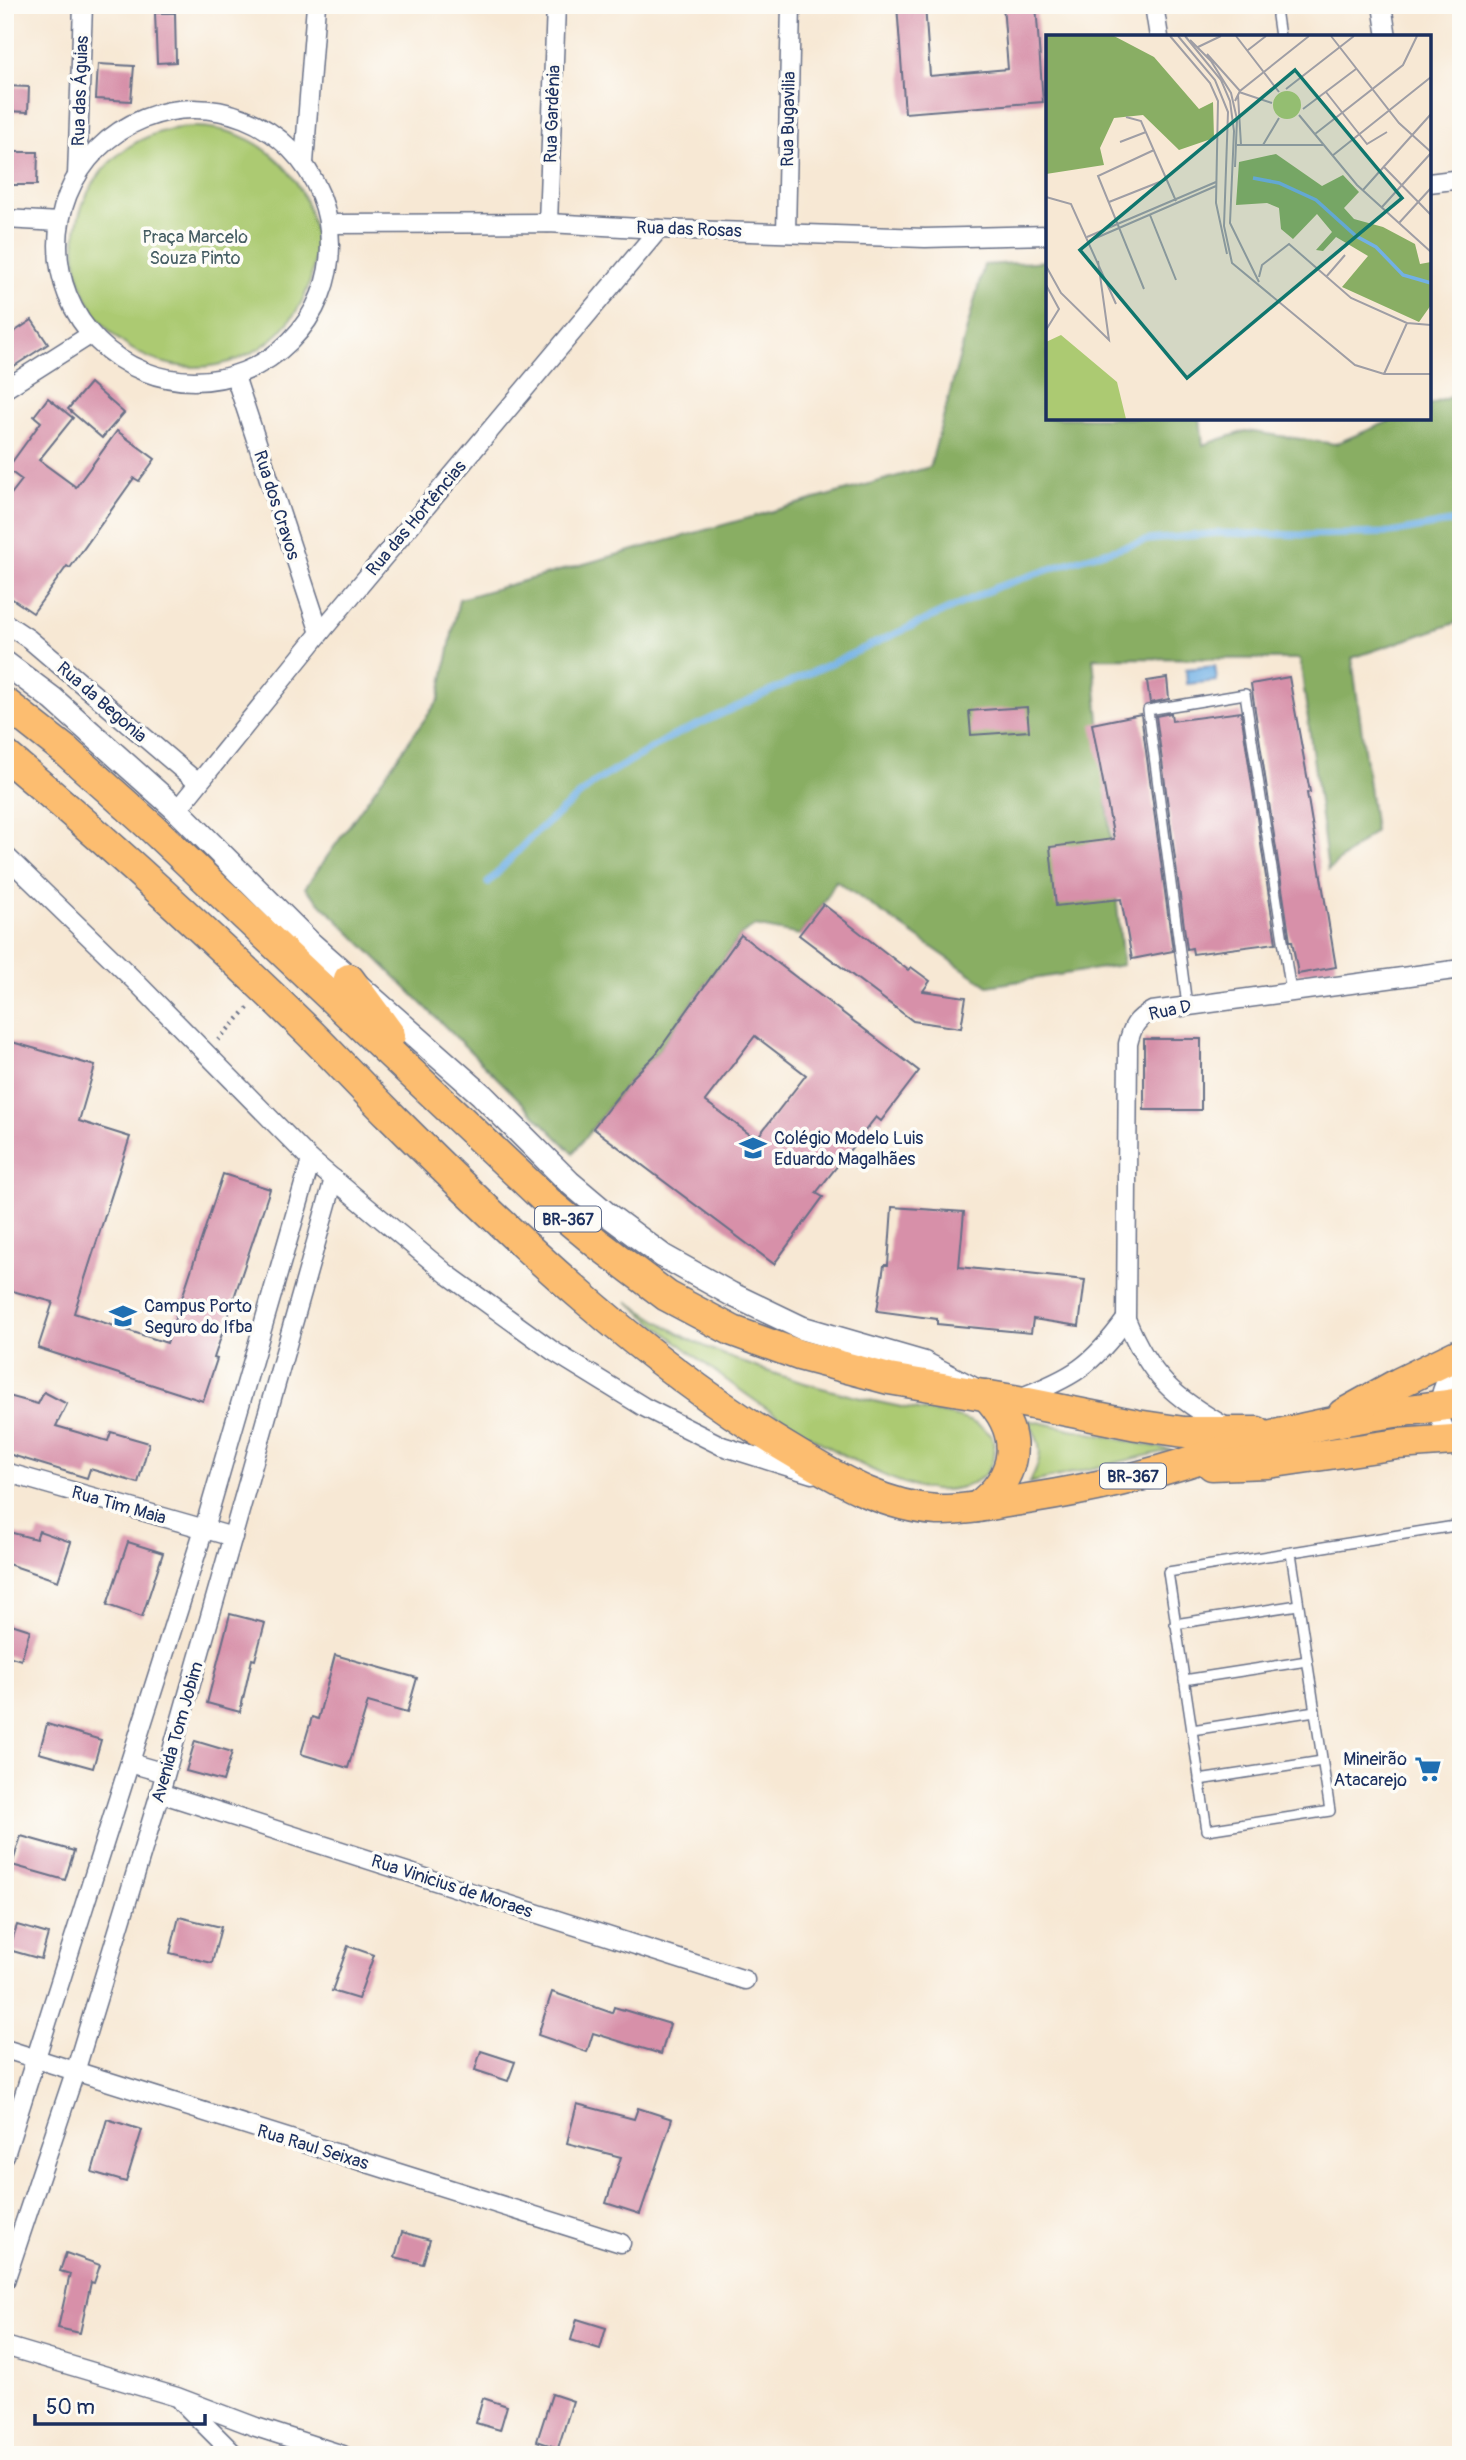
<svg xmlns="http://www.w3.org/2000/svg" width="1466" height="2460" viewBox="0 0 1466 2460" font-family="Pangolin,sans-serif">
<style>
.green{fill:#acca72;stroke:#647c68;stroke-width:2}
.forest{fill:#89ae64;stroke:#526e61;stroke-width:2}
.water{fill:#72b1e5;stroke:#4670a2;stroke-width:2}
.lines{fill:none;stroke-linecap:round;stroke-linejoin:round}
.stream{stroke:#72b1e5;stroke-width:7}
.building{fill:#d790a9;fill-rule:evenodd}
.service-casing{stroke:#687087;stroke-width:12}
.minor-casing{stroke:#687087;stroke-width:21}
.tertiary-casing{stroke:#687087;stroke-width:26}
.primary-casing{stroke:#687087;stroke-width:33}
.path{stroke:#687087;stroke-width:4.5;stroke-dasharray:2 5;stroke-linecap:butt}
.service{stroke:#fff;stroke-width:9}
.minor{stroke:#fff;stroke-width:18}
.tertiary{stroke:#fff;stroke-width:23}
.primary{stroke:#fcbd6f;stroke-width:30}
.labels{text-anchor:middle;stroke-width:7;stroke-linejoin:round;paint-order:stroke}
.shield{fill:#fdfcf7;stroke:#5f6c8c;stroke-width:2}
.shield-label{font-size:16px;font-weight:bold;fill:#1b2f5e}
.street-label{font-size:18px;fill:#1b2f5e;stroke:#fdfcf7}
.park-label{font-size:18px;fill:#465e64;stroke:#fdfcf7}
.poi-label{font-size:18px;fill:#1b2f5e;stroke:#fdfcf7;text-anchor:start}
.inset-river{fill:none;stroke:#72b1e5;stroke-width:3.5}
.inset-road{fill:none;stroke:#9f9ea5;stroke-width:2}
.view{fill:#0f766e;fill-opacity:0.15;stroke:#0f766e;stroke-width:3.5}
.inset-edge{fill:none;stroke:#1b2f5e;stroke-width:3.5}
</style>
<rect width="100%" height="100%" fill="#fdfcf7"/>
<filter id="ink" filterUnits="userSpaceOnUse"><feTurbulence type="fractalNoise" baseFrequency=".0143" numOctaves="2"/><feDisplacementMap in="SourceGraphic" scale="14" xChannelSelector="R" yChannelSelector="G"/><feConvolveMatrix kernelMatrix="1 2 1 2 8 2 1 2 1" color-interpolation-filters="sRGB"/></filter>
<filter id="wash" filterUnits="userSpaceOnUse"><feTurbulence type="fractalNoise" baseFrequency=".00686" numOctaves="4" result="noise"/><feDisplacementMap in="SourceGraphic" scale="28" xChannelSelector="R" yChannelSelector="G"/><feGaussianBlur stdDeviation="1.57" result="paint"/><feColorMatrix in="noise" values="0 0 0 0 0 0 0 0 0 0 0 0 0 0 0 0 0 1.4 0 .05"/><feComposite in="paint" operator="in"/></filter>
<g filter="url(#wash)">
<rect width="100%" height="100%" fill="#f7e8d4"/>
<g class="green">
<circle cx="195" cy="247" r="120"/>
<path d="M627,1301c21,13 42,28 64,39 68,33 141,53 215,68 28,5 66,6 86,28 5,17 1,36 -17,46 -12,6 -27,9 -41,8 -29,-3 -59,-18 -85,-32 -81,-42 -152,-99 -222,-157z"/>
<path d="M1028,1420l143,30 -142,33c15,-26 14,-37 -1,-63z"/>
</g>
<polygon class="forest" points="1048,261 1048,418 1200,418 1203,445 1246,431 1335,444 1397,418 1429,418 1429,405 1448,398 1461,384 1461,621 1352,658 1375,831 1328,870 1300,659 1093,658 1123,965 988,986 836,881 823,904 799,935 755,926 741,935 656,1054 632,1078 573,1153 305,888 439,699 459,599 930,467 984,265"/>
<polygon class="water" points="1215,666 1217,681 1187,684 1186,669"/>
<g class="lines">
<polyline class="stream" points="488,883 534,834 595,782 669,738 997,587 1083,558 1148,540 1218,533 1304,535 1391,533 1461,520"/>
</g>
<g id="blocks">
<g class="building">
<polygon points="897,5 925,5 930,76 1008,69 1003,5 1036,5 1043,102 905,113"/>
<polygon points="155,13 175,13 176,62 157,63"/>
<polygon points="98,64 134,66 131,101 96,99"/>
<polygon points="5,86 29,87 28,112 5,111"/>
<polygon points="5,152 38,152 37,185 5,185"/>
<polygon points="32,320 48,344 5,372 5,338"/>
<polygon points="90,383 124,413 102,438 68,409"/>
<polygon points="48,398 73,418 39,460 76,487 117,431 155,459 139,481 134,478 70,568 67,566 33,613 5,594 5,502 22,480 7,469 41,422 34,416"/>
<polygon points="1289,677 1310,792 1307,793 1336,967 1298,974 1292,941 1290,941 1251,684"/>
<polygon points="1167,678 1169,699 1150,703 1147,681"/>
<polygon points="1027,707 1029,731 971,735 969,711"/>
<polygon points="1241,712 1276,943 1193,954 1192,948 1187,949 1156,716 1171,713 1172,721"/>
<polygon points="1141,714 1173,951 1132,959 1121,899 1056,906 1050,847 1114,839 1092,724"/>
<polygon points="823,904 908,970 911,967 930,981 923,991 966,997 961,1028 913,1021 799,935"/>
<path d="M741,935l178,136 -38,50 -5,-4 -60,76 7,4 -49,67 -181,-136 39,-50 24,-24zM755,1036l51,39 -50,64 -51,-38z"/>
<rect x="1144" y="1039" width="57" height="71"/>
<polygon points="5,1040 95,1066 79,1121 130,1137 74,1313 167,1343 223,1174 270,1189 214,1358 217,1359 203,1401 38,1348 53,1302 5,1289"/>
<polygon points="892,1207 964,1212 959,1267 1085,1280 1079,1326 1033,1319 1031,1333 937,1324 937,1319 877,1311 884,1265 888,1265"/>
<polygon points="44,1392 67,1404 56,1426 108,1441 111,1432 149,1443 138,1483 90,1469 87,1478 5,1453 5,1395 38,1404"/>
<polygon points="5,1531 36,1539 39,1531 71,1542 58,1581 5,1563"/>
<polygon points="128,1542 163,1553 142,1617 107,1605"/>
<polygon points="230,1614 265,1623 255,1660 252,1659 240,1712 207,1703"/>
<polygon points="5,1622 30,1630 21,1660 5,1655"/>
<polygon points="335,1655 417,1678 407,1713 368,1702 348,1768 301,1754 312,1717 318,1719"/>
<polygon points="47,1724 101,1740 93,1768 39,1753"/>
<polygon points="195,1741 232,1752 223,1781 186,1771"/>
<polygon points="21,1836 74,1851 65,1880 12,1865"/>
<polygon points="179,1917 221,1927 212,1963 170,1953"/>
<polygon points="17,1925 48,1934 41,1959 9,1950"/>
<polygon points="348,1946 374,1955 358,1999 332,1991"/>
<polygon points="552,1992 612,2013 614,2007 670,2024 661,2054 593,2033 587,2052 538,2035"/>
<polygon points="481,2051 515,2062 508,2081 475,2070"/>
<polygon points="577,2104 634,2119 638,2108 672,2119 640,2214 606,2203 621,2157 567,2143"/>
<polygon points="107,2119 142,2130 126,2182 92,2172"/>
<polygon points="402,2232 430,2240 423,2264 395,2257"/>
<polygon points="66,2253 100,2265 94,2283 91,2282 80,2333 58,2328 70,2274 60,2271"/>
<polygon points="577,2319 606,2328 600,2349 571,2340"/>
<polygon points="552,2394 573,2401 558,2448 537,2441"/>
<polygon points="483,2398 507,2406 500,2430 476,2423"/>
</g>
</g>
</g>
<g filter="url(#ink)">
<use href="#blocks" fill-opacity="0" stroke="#687087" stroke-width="2"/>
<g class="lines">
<defs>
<g id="service">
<polyline points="1277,16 1280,37"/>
<polyline points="1187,1005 1148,710 1245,694 1291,992"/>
<polyline points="1291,1553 1330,1811 1207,1830 1168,1572 1461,1525"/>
<polyline points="1175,1624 1298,1605"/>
<polyline points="1184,1680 1307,1661"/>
<polyline points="1192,1730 1315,1711"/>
<polyline points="1199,1780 1322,1761"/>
</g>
<g id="minor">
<polyline points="1154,5 1159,37"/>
<polyline points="1382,5 1387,37"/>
<circle cx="194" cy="245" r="136"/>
<polyline points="304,163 316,5"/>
<polyline points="77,176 83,5"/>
<polyline points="1429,183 1461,179"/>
<polyline points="5,219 59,222"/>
<polyline points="548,223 556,5"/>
<polyline points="330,224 548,223 659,229 925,238 1048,235"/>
<polyline points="786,232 791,5"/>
<polyline points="235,376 320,633"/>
<polyline points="5,389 90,335"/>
<polyline points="5,623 29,639 198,783"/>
<polyline points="177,810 320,633 659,229"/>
<polyline points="5,855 139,985 311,1160 447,1274 553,1351 644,1407 722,1446 812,1474"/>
<path d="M1019,1398c53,-20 73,-32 107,-79"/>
<path d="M1228,1428c-54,-30 -78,-51 -102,-109l2,-275c4,-17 8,-25 24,-33l309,-42"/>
<path d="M1456,1443c-28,-25 -17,-59 5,-83"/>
<polyline points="5,1472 233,1537"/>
<polyline points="130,1763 165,1773"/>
<polyline points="160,1793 745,1980"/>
<polyline points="5,2049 621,2243"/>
<polyline points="5,2155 204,1529 311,1160"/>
<polyline points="5,2281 75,2072 160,1793 334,1179"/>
<polyline points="5,2346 177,2397 256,2427 343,2455"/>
<polyline points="182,2402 235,2455"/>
</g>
<polyline id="tertiary" points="5,663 53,699 177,810 310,943 482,1095 569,1182 608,1215 663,1256 731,1294 802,1328 923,1363 971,1388"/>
<g id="primary">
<polyline points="5,703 66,751 151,827 551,1205 598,1244 667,1296 733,1331 799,1355 889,1379 1013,1400 1137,1425 1184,1432 1257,1432"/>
<path d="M5,755c106,89 207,182 305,278 27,27 53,55 80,82 124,124 258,252 410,341 43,26 87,51 137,54 23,1 47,-4 70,-8 57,-8 116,-20 172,-37 36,-11 72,-25 109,-33 56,-14 115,-21 173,-29"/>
<polyline points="349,979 390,1035"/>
<polyline points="1343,1414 1399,1383 1461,1353"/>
<polyline points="1212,1465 1268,1463 1398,1444 1453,1440"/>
<path d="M977,1507c43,-32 46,-74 9,-112"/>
</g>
</defs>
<use href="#service" class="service-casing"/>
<use href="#minor" class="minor-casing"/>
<use href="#tertiary" class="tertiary-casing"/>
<use href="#primary" class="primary-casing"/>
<polyline class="path" points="218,1040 248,1008"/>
<use href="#service" class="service"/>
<use href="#minor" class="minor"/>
<use href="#tertiary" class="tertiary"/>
<use href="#primary" class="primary"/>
</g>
</g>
<defs>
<symbol id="school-bare" viewBox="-9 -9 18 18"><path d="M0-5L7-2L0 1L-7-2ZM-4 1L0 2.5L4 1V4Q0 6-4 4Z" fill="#1f6fb2" stroke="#fdfcf7" stroke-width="2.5" paint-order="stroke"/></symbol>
<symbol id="supermarket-bare" viewBox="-9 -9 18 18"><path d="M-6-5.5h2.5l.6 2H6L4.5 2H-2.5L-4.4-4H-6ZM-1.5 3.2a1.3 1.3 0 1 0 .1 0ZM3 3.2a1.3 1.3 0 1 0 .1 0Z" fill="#1f6fb2" stroke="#fdfcf7" stroke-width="2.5" paint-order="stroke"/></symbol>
</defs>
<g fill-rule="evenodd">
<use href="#school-bare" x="734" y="1129" width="38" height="38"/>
<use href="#school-bare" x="104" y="1297" width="38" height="38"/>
<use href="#supermarket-bare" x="1409" y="1750" width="38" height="38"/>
</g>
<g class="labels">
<g class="shield">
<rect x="535" y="1206.5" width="66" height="25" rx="5"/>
<rect x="1100" y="1463.5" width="66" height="25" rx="5"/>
</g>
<g class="shield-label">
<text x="568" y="1225">BR-367</text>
<text x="1133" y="1482">BR-367</text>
</g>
<g class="street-label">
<text transform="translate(80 91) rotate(-88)" y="6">Rua das Águias</text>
<text transform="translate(552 114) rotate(-88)" y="6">Rua Gardênia</text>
<text transform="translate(788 119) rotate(-89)" y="6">Rua Bugavilia</text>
<text transform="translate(689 229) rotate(2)" y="6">Rua das Rosas</text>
<text transform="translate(277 505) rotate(72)" y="6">Rua dos Cravos</text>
<text transform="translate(416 518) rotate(-50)" y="6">Rua das Hortências</text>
<text transform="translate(102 702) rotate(41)" y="6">Rua da Begonia</text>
<text transform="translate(1170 1010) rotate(-12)" y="6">Rua D</text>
<text transform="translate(119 1505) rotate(16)" y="6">Rua Tim Maia</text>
<text transform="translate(177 1732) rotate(-74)" y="6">Avenida Tom Jobim</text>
<text transform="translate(452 1886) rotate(18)" y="6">Rua Vinicius de Moraes</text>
<text transform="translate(313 2147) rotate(17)" y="6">Rua Raul Seixas</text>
</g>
<g class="park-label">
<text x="195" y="243">Praça Marcelo<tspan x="195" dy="21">Souza Pinto</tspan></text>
</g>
<g class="poi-label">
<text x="774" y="1144">Colégio Modelo Luis<tspan x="774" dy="21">Eduardo Magalhães</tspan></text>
<text x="144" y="1312">Campus Porto<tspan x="144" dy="21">Seguro do Ifba</tspan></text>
<text x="1407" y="1765" text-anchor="end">Mineirão<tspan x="1407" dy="21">Atacarejo</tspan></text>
</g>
</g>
<g transform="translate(1046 35)">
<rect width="385" height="385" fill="#f7e8d4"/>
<path d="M227 70a14 14 0 1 1 28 0a14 14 0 1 1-28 0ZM15,300l56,47 9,37h-80v-77z" fill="#acca72"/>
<path d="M0,1h68l40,21 45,52 14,-7 1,36 -35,12 -36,-35 -29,3 -14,30 4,17 -58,9zM230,119l46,32 21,-11 16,17 -15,16 10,11 29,8 32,17 5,20 11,-2v43l-12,17 -77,-35 26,-31 -32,-19 -13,14 -7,-1 16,-18 -15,-18 -24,25 -12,-10 -2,-21 -12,-5 -31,2 3,-43z" fill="#89ae64"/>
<path class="inset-river" d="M207,143l26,5 37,17 40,36 20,11 27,28 28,8"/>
<path class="inset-road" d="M124,1l40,47 8,18 -2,102 11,51M132,1l37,44 13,32 -4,114 8,37 123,102 29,9h47M139,1l36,44 9,21 4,30 -4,92 29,59M190,1l43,56M285,1l68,87 32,29M144,5l21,21 20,32 6,26 -2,48M152,12l23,-11M202,15l18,-14M161,19l33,37M240,54l68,-53M193,57l33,11M280,57l41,52 20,-12M192,60l3,50M189,66l5,-10 69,-55M257,74l53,-40M253,80l58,70 74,67M80,82l15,4 35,80M269,99l88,-69 14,-29M74,107l26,-10M191,110h86M217,110l16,-27M286,121l99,-79M337,131l48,49M317,155l68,-76M0,162l25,7 45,100M63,167l58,-23M336,172l49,-54M104,180l26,65M353,188l32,-35M41,202l129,-55M43,206l127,-55M0,231l15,27 48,47 -11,-79M213,242l3,-12 27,-21 62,54 56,25 -23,51M280,242l19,-22M0,250l13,24 -13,21M98,254l-46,-113 56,-26M361,288l24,2"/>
<path class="view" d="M249,35l107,128 -215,180 -107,-128z"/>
<rect width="385" height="385" class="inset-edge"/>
</g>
<rect width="1466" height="2460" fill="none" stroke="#fdfcf7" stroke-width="28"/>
<path d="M35 2414v10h170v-10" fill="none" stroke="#1b2f5e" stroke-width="3.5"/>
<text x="46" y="2414" font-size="21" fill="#1b2f5e" stroke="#fdfcf7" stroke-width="5" paint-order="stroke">50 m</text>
</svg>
